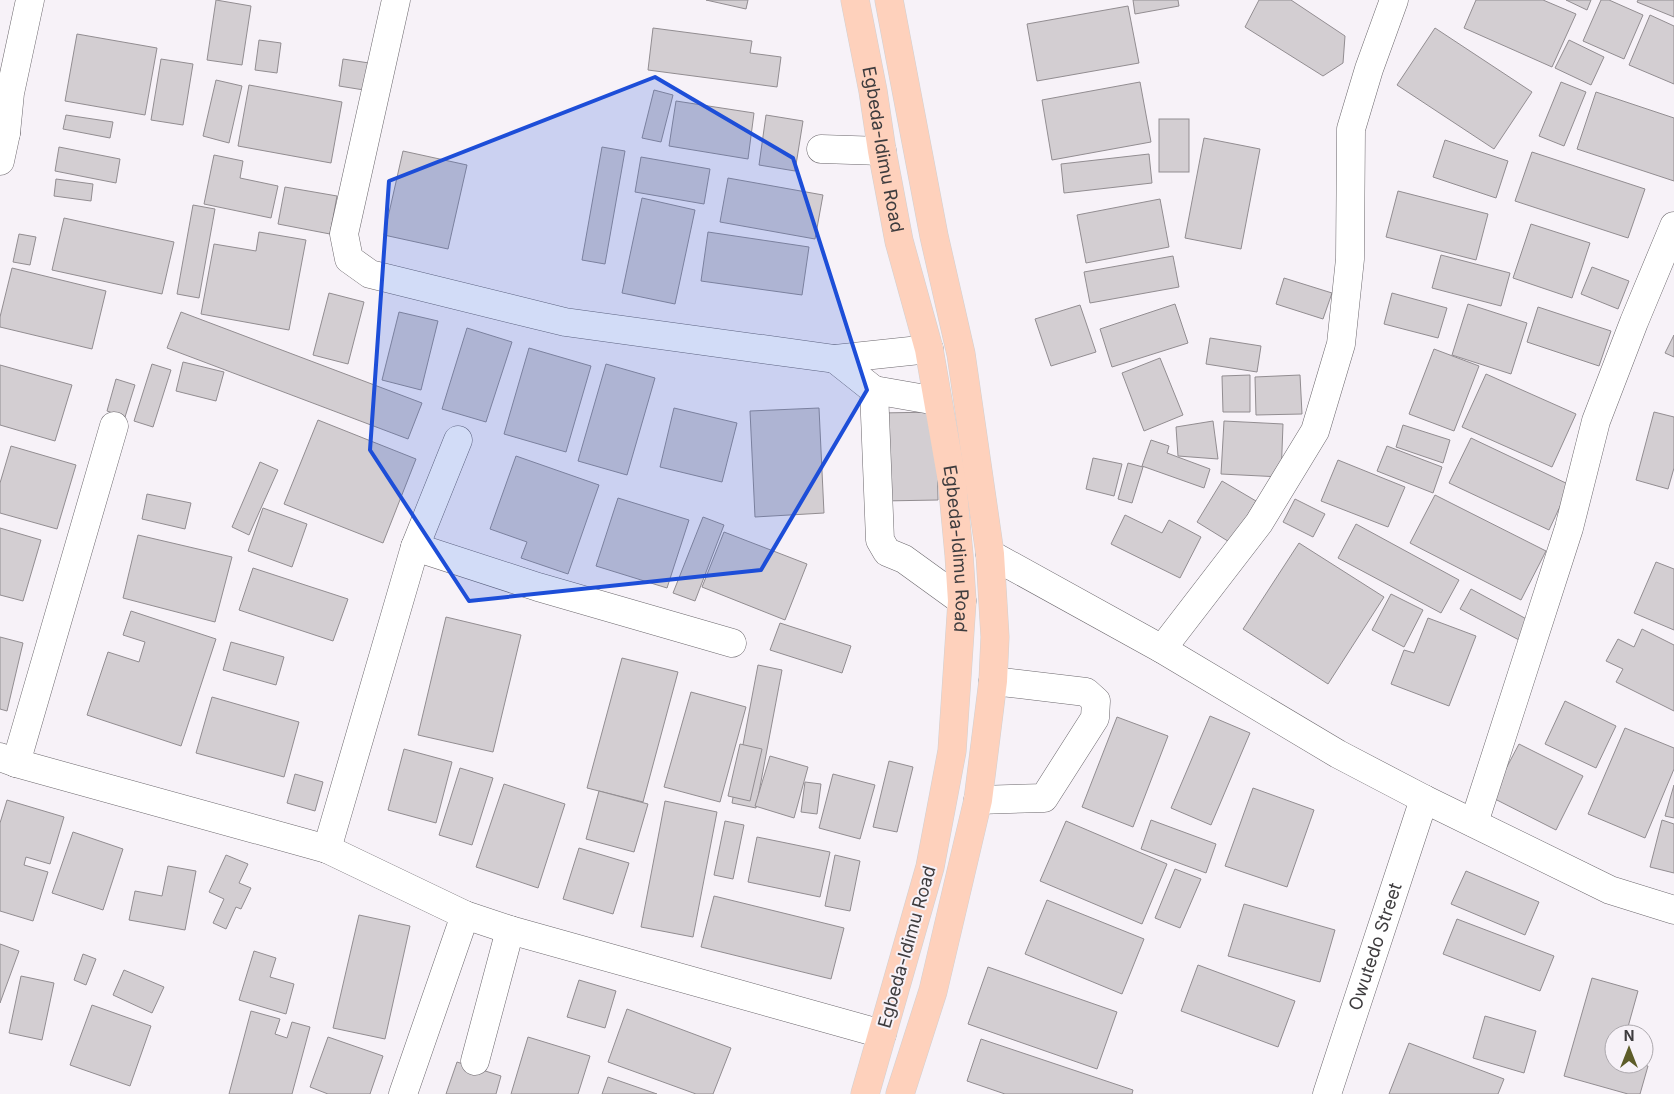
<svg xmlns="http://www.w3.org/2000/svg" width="1674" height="1094" viewBox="0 0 1674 1094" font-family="Inter,sans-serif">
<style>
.building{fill:#d3ced2;stroke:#928d91}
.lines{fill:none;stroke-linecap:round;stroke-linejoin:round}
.minor-casing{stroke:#6c686d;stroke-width:29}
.major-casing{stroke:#d1d0d1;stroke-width:29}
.minor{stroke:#fff;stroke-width:28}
.major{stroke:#fed1bc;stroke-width:28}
.marked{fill:#1d4ed8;fill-opacity:0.2;stroke:#1d4ed8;stroke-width:4;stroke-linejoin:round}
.labels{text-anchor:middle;stroke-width:4;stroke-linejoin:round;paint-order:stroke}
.street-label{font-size:18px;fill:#3e3c3e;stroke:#f7f2f8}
</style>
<rect width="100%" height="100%" fill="#f7f2f8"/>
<g class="building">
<polygon points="216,0 251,6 242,65 207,60"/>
<polygon points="706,0 748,0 746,9"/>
<polygon points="1133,0 1178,0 1179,6 1135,14"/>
<polygon points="1259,0 1291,0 1345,36 1343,63 1323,76 1245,27"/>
<polygon points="1476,0 1543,0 1576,14 1552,67 1464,28"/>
<polygon points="1566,0 1591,0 1587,10"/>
<polygon points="1601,0 1609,0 1643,15 1624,59 1583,41"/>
<polygon points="1638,0 1674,0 1674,17 1637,2"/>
<polygon points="1128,6 1139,63 1037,81 1027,24"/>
<polygon points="1650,15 1674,26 1674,84 1629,65"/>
<polygon points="653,28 752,41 750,53 781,57 777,87 648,70"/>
<polygon points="1435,28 1532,92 1494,149 1397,85"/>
<polygon points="77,34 157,48 145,115 65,101"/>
<polygon points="259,40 281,43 277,73 255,70"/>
<polygon points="1569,40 1604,57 1591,85 1555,68"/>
<polygon points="161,59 193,64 183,125 151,120"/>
<polygon points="343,59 369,63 364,90 339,86"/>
<polygon points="216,80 242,86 229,143 203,136"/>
<polygon points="1140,82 1151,142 1052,160 1042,100"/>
<polygon points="1561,82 1586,92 1564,146 1539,136"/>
<polygon points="249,85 342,102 331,163 238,146"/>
<polygon points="654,90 673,95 661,142 642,138"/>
<polygon points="1596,92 1674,118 1674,181 1577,149"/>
<polygon points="676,101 754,113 748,159 669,146"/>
<polygon points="66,115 113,122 110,138 63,129"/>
<polygon points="766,115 803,121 795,171 759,165"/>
<rect x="1159" y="119" width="30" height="53"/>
<polygon points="1204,138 1260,149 1241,249 1185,238"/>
<polygon points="1445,140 1508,161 1496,198 1433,177"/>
<polygon points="59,147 120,159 116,183 55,171"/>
<polygon points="602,147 625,151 605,264 582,260"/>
<polygon points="403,151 467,165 448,249 384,235"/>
<polygon points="1532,152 1645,189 1628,238 1515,201"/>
<polygon points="1149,154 1152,183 1064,193 1061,164"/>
<polygon points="214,155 243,161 240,178 278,186 271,218 204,204"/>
<polygon points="641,157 710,169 704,204 635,192"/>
<polygon points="728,178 823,195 815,239 720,222"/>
<polygon points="56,179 93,184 91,201 54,196"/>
<polygon points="285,187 337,196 330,234 278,224"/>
<polygon points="1398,191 1488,214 1476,260 1386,237"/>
<polygon points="642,198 695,210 675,304 622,293"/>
<polygon points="1160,199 1169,247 1086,263 1077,215"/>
<polygon points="193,205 215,209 199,298 177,294"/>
<polygon points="64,218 174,242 162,294 52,270"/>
<polygon points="1531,224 1590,243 1572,298 1513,278"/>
<polygon points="259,232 306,240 289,330 201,314 214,244 256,251"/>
<polygon points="708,232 809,247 802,295 701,281"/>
<polygon points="19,234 36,237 30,265 13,262"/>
<polygon points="1441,255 1510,273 1501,306 1432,288"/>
<polygon points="1173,256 1179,287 1090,303 1084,272"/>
<polygon points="1592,267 1629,281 1618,309 1581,294"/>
<polygon points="12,268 106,291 92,349 0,327 0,317"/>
<polygon points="1284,278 1332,293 1323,319 1276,304"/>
<polygon points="329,293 364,302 348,364 313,355"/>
<polygon points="1392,293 1447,308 1438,338 1384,324"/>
<polygon points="1175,304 1188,343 1112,367 1100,329"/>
<polygon points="1468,304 1527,323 1511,374 1452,355"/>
<polygon points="1080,305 1096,352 1051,366 1035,319"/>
<polygon points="1538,307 1611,331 1599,366 1527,342"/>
<polygon points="181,312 422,403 408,439 167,348"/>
<polygon points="399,312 438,321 421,390 382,380"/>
<polygon points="467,328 512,342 486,422 442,409"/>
<polygon points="1674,335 1674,357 1665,353"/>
<polygon points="1210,338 1261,346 1257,372 1206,364"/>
<polygon points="529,348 591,366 566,452 504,434"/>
<polygon points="1434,349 1479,366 1454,431 1409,414"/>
<polygon points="1160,358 1183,415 1144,431 1122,373"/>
<polygon points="183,362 224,372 216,401 176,391"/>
<polygon points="152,364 171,370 153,427 134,421"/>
<polygon points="606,364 655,378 627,475 578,461"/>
<polygon points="0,365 72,385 55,441 0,425"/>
<polygon points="1486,374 1576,414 1552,467 1462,427"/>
<polygon points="1250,375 1250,412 1223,412 1222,376"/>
<polygon points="1300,375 1302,414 1256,415 1255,377"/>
<polygon points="116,379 135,385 125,417 107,411"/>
<polygon points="674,408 737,423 722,482 660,467"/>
<polygon points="819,408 824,513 755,517 750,411"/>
<polygon points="936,412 938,500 882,501 880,413"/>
<polygon points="1654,412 1674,417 1674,468 1668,489 1636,480"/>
<polygon points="318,420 416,459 383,543 284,504"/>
<polygon points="1213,421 1218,459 1178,456 1176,427"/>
<polygon points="1224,421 1283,424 1281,477 1221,474"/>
<polygon points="1403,425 1450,440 1443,463 1396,447"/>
<polygon points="1471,438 1570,485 1549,530 1449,483"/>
<polygon points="1151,440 1169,446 1167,453 1210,469 1204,488 1142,466"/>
<polygon points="11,446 76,465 57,529 0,513 0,483"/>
<polygon points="1387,446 1442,467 1433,493 1377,471"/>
<polygon points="516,456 599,485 568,574 521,558 527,542 490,529"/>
<polygon points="1093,458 1122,464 1114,496 1086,489"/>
<polygon points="1338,460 1405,487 1388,527 1321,501"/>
<polygon points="260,462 278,470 249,535 232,527"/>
<polygon points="1128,463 1143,467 1132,503 1118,499"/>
<polygon points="1222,481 1256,501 1231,543 1197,522"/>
<polygon points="147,494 191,503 185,529 142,519"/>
<polygon points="1435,495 1546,551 1521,600 1410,543"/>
<polygon points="618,498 689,520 667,588 596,566"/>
<polygon points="1295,499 1325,514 1313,537 1283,522"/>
<polygon points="263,508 307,524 292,567 248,551"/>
<polygon points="1125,515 1162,533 1169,520 1201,537 1180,578 1111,544"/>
<polygon points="703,517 724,525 695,601 673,593"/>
<polygon points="1356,524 1459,580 1441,613 1338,558"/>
<polygon points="0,528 41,540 23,601 0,595"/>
<polygon points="724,532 807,564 785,620 702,587"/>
<polygon points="138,535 232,557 215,622 123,598"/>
<polygon points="1299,543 1384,597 1328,684 1243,629"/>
<polygon points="1656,562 1674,569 1674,630 1634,613"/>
<polygon points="253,568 348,599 333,641 239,610"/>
<polygon points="1471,589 1532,622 1521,641 1460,609"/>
<polygon points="1391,594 1423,610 1404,647 1372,630"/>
<polygon points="131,611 216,639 181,746 87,715 108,652 139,662 145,642 123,635"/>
<polygon points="446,617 521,635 493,752 418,735"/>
<polygon points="1428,618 1476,636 1449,706 1391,684 1404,650 1414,653"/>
<polygon points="780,623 851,646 842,673 770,650"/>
<polygon points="1642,629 1674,645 1674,711 1616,682 1623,669 1606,661 1618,639 1634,647"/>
<polygon points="0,637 23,643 7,711 0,709"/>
<polygon points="231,642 284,657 276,685 223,670"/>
<polygon points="622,658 678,672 643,802 587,788"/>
<polygon points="758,665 782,670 756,808 732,803"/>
<polygon points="691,692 746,707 720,802 664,787"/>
<polygon points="212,697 299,722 284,777 196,753"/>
<polygon points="1565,701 1616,726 1596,768 1545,744"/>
<polygon points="1210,716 1250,733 1211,825 1171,808"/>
<polygon points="1117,717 1168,736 1133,827 1082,807"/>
<polygon points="1625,728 1674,748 1674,769 1645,838 1588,814"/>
<polygon points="740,744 762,749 750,801 728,796"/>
<polygon points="1519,744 1583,776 1556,830 1491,797"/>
<polygon points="404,749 452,762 436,823 388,810"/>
<polygon points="770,756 808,767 794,818 755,806"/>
<polygon points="889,761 913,767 897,832 873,827"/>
<polygon points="460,768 493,778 472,845 439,835"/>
<polygon points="295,774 323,782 315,811 287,803"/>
<polygon points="833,774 875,785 860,839 819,828"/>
<polygon points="805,782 821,784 817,814 801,812"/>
<polygon points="504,784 565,804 538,888 476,867"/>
<polygon points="1674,785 1674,818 1665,816"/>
<polygon points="1253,788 1314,810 1287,887 1225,866"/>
<polygon points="599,791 648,804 634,852 586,839"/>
<polygon points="7,800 64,817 50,864 26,857 24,865 48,872 33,921 0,911 0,823"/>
<polygon points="665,801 717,812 693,937 641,927"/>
<polygon points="1151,820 1216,844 1206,873 1141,849"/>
<polygon points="1662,820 1674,824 1674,873 1650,867"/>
<polygon points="725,821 744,825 733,879 714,875"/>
<polygon points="1066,821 1167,864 1142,924 1040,881"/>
<polygon points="73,832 123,849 103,910 52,893"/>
<polygon points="757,837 830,852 820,897 748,882"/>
<polygon points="579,848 629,863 613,914 563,899"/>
<polygon points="226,855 248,864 239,883 251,888 241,909 236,907 226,929 213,923 224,899 209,892"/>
<polygon points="835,855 860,861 850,911 825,906"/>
<polygon points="168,866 196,871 185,930 129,920 135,891 162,896"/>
<polygon points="1175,869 1201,879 1180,928 1155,918"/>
<polygon points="1466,871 1539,902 1525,935 1451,904"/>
<polygon points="714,896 844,928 831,979 701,947"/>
<polygon points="1047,900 1144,939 1122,994 1025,954"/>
<polygon points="1244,904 1335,930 1320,982 1228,956"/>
<polygon points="359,915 410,926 385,1039 333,1028"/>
<polygon points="1457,919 1554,956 1540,991 1443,954"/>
<polygon points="0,944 19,951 0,1003"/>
<polygon points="254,951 276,958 270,977 294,984 286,1014 239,1000"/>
<polygon points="83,954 96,959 86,985 74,980"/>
<polygon points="1198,965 1295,1001 1278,1047 1181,1011"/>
<polygon points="988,967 1117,1012 1097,1069 968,1024"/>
<polygon points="124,970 164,987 152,1013 113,995"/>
<polygon points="21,976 54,983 42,1040 9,1033"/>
<polygon points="1592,978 1638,991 1626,1034 1614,1034 1614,1064 1640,1064 1648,1066 1640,1094 1628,1094 1564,1076"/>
<polygon points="579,980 616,991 605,1028 567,1017"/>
<polygon points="92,1005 151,1026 130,1086 70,1065"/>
<polygon points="627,1009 731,1048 713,1094 696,1094 608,1062"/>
<polygon points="251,1011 280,1019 275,1034 287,1038 292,1022 310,1027 292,1094 229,1094"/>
<polygon points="1485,1016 1536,1031 1524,1073 1473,1058"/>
<polygon points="328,1037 383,1056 370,1094 328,1094 310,1087"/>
<polygon points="528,1037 590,1056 578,1094 511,1094"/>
<polygon points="981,1039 1133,1090 1132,1094 1005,1094 967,1081"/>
<polygon points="1409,1043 1504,1079 1498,1094 1389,1094"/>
<polygon points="457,1062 501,1076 496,1094 446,1094"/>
<polygon points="608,1077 657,1094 602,1094"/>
</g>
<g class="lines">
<defs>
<g id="minor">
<polyline points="396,0 344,234 349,259 370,274 565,322 835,359 929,349"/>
<polyline points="0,132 6,133 10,93 30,0"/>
<polyline points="821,149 882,151"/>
<polyline points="0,161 6,133"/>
<polyline points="835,359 874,390 880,540 887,552 904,559 962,601"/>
<polyline points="874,390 937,401"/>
<polyline points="415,547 538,587 732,643"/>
<polyline points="990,554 1162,649 1338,754 1424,799 1610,890 1674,910"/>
<polyline points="1162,649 1259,523 1315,431 1341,344 1350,259 1351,129 1369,69 1394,0"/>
<polyline points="0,757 16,763 327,849 465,915 510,930 882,1034"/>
<polyline points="16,763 114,426"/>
<polyline points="978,800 1044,798 1095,718 1096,701 1086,692 993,681"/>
<polyline points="1474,823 1569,528 1596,421 1634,322 1674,226"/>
<polyline points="327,849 415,547 458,440"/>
<polyline points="475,1061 510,930"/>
<polyline points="403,1094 465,915"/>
<path id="s1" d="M1327,1094l97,-295"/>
</g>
<g id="major">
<path id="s2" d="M855,0l18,91 9,60 17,90 30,108 23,132 7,74 3,46 -10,150 -22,116 -65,227"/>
<polyline points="889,0 934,236 961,354 990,554 995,637 993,681 978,800 933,991 900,1094"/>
</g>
</defs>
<use href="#minor" class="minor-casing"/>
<use href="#major" class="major-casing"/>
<use href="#minor" class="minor"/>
<use href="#major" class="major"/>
</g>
<path class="marked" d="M655,77l138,81 74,232 -106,180 -292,31 -99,-151 19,-269z"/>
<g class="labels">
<g class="street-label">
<text dy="6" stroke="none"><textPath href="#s2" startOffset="152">Egbeda-Idimu Road</textPath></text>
<text dy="6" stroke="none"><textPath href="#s2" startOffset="559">Egbeda-Idimu Road</textPath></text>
<text transform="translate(907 947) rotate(-74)" y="6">Egbeda-Idimu Road</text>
<text dy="6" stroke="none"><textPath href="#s1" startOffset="155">Owutedo Street</textPath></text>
</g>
</g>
<g transform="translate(1629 1049)"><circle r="24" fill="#f7f2f8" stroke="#ada9ae"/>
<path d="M0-4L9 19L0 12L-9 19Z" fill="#5d5c29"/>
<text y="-8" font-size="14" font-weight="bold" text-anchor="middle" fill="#3e3c3e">N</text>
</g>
</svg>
